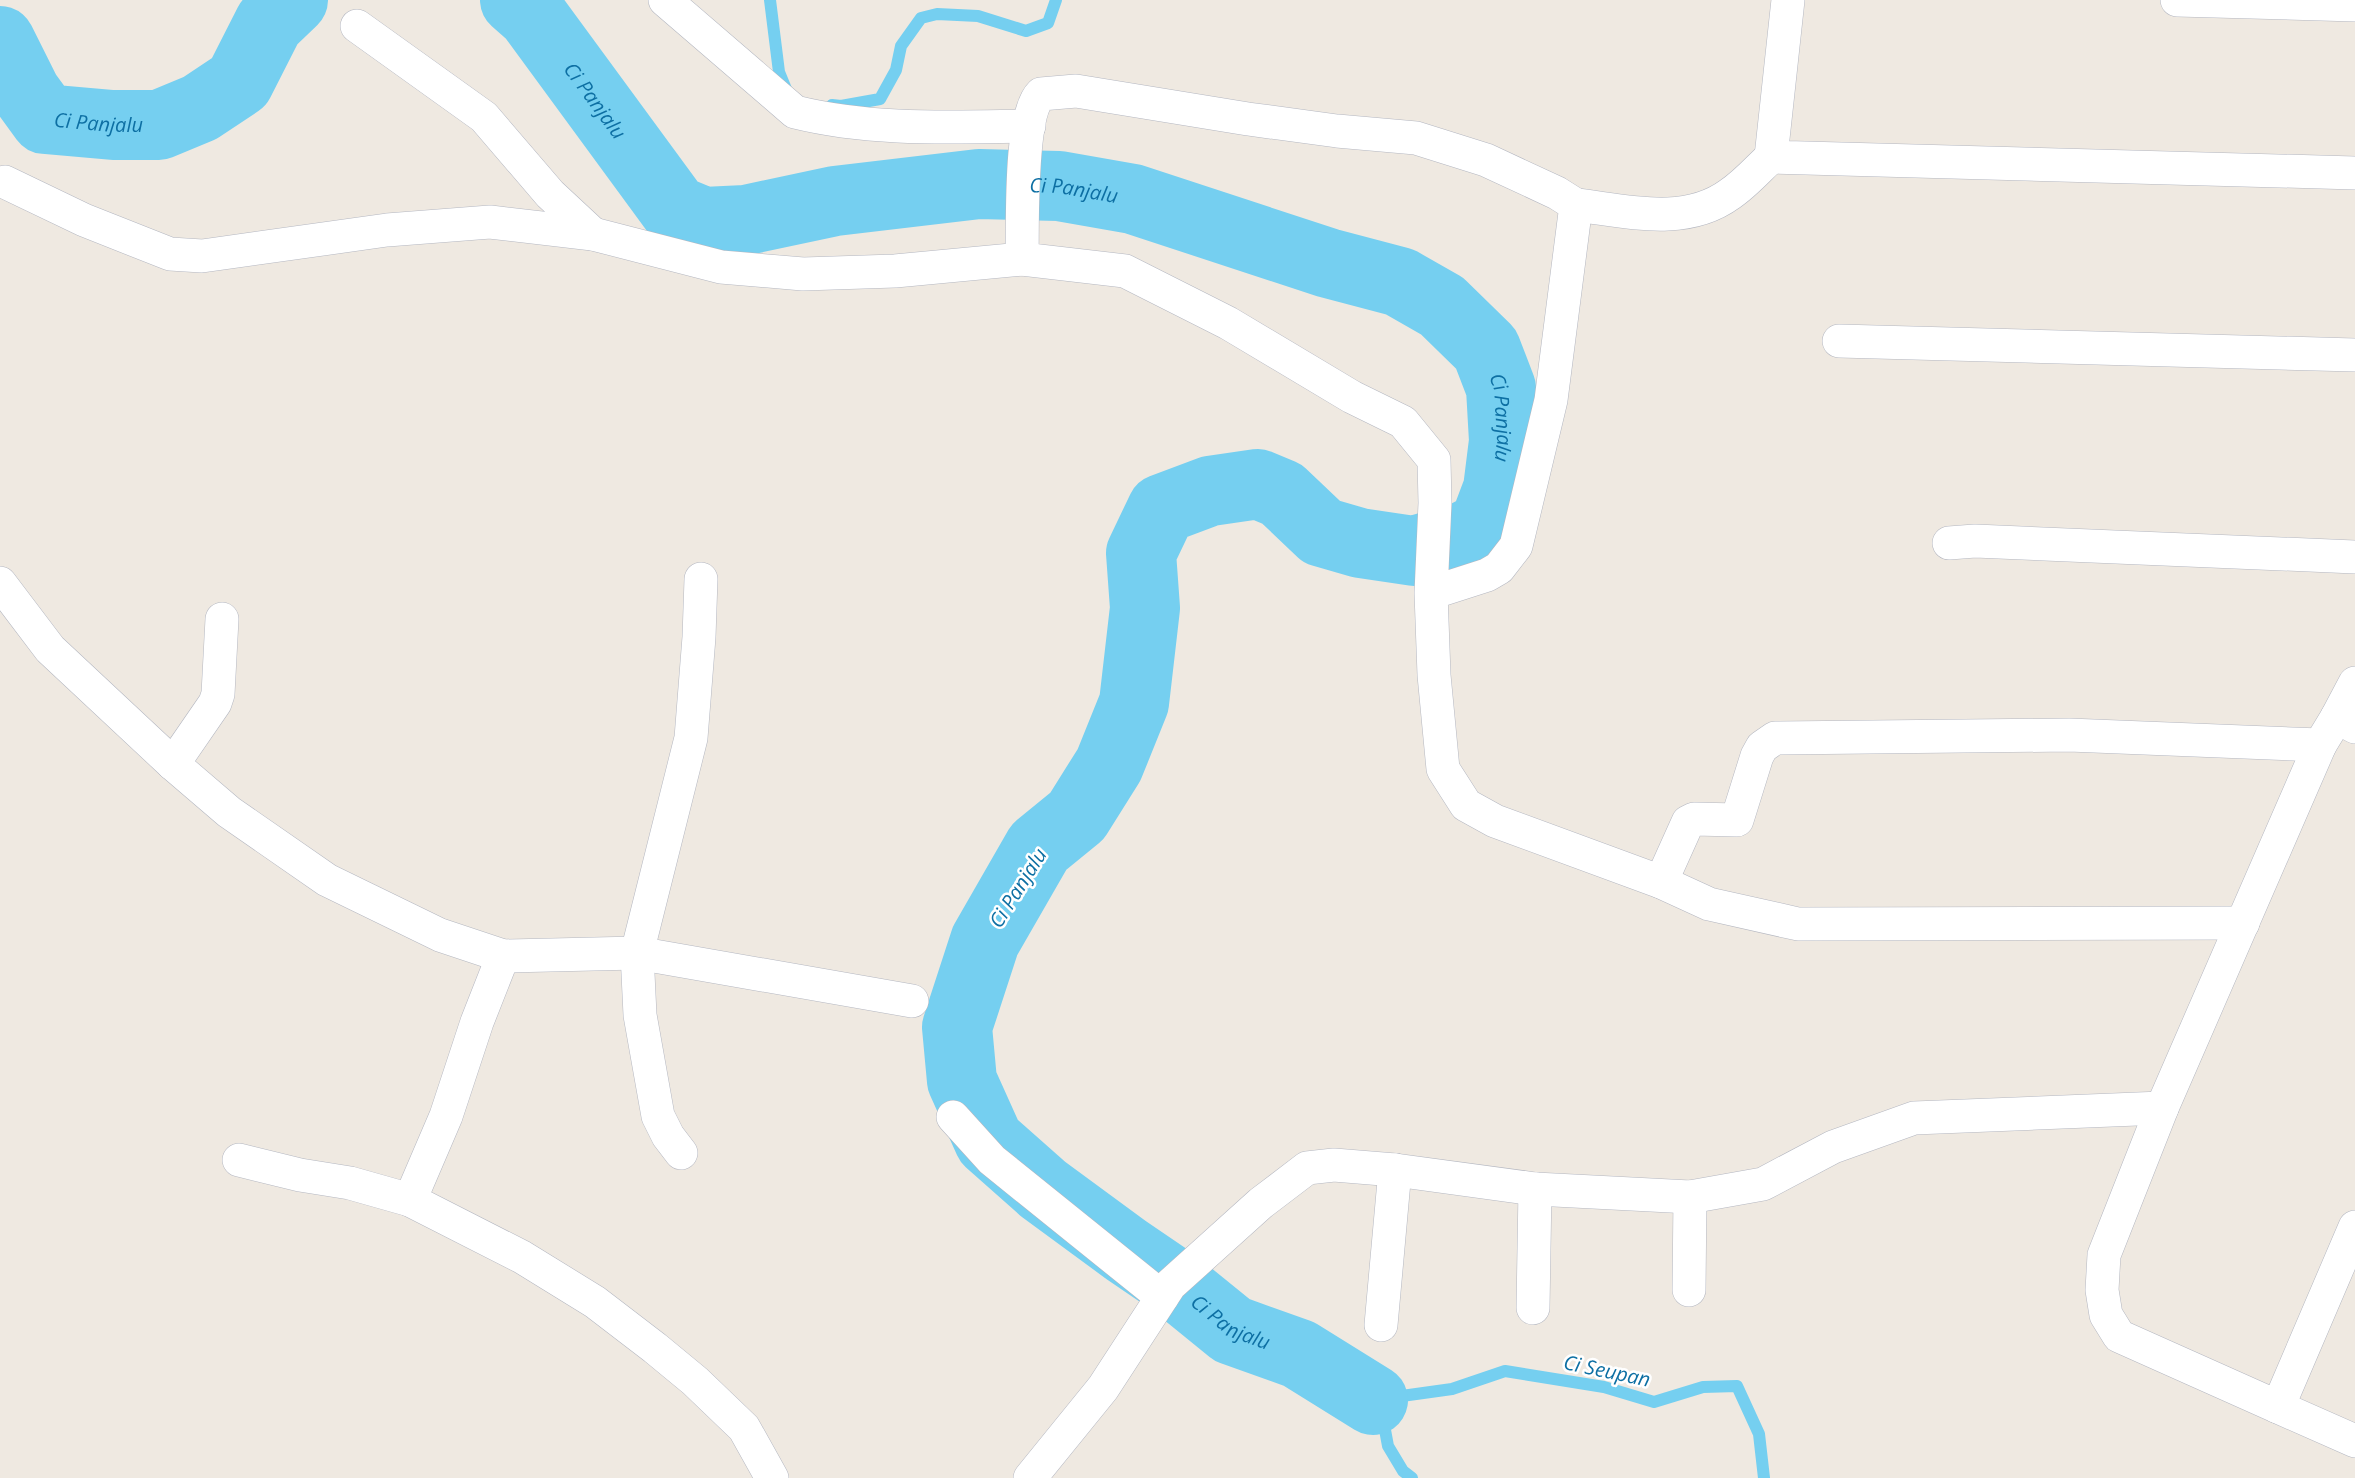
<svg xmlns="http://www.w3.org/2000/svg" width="2355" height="1478" viewBox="0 0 2355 1478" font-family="'Open Sans',sans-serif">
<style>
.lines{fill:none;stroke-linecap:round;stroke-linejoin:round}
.stream{stroke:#75cff0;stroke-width:12}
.river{stroke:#75cff0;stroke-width:70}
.minor-casing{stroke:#b4b7c1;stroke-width:34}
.minor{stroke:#fff;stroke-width:33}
.labels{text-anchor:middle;stroke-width:5;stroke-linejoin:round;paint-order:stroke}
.water-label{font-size:20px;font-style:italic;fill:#0d6fa3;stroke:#fff}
</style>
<rect width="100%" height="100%" fill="#efe9e1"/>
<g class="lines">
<g class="stream">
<polyline points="770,0 779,72 788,94"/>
<polyline points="832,105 841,106 880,99 896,70 901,46 921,18 937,14 978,16 1026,31 1048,23 1056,0"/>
<polyline points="1412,1478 1403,1471 1388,1446 1383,1419 1373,1400 1452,1389 1505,1371 1604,1387 1654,1402 1703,1387 1737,1386 1759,1434 1764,1478"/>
</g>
<g class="river">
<path id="s1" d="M515,0l17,15 143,195 29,12 42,-2 89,-19 144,-17 80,2 74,13 195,64 72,19 42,24 44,43 15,39 3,53 -6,48 -14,37 -21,11 -49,14 -54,-8 -38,-11 -40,-38 -24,-10 -48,7 -48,18 -21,44 4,55 -11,95 -25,62 -32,51 -38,31 -54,94 -28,86 5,54 27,60 54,48 83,61 47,32 59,48 67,24 74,46"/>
<path id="s2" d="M0,41l26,52 19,26 68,6h46l41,-17 39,-26 30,-59 24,-23"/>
</g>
<defs>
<g id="minor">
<path d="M665,0l130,112c77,19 155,15 234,14"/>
<polyline points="1788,0 1771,157 2355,173"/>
<polyline points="2177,0 2355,5"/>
<polyline points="357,26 484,117 550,194 593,234"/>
<polyline points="5,182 84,220 170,254 202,256 387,230 490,222 593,234 721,267 803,274 895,271 1022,259"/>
<path d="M1576,205c51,6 109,22 154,-11 15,-10 28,-25 41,-37"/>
<polyline points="1839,341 2355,355"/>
<polyline points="1949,543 1975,541 2355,557"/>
<polyline points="0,583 50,649 173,764 229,812 327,880 440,935 503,956 637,953 912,1001"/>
<path d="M1431,593l56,-18 12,-7 17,-22 35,-146 25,-195 -19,-12 -71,-33 -70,-22 -79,-7 -89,-12 -172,-28 -35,3c-22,21 -18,131 -19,165l103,12 103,52 124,74 51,25 31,38 1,43 -4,90 3,82 9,94 23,36 29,16 166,61 48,22 89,20 445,-1"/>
<polyline points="2355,683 2337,717 2355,727"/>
<polyline points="2337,717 2320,745 2162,1108 2104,1255 2102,1290 2106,1315 2119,1336 2278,1407 2355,1227"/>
<polyline points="173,764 215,703 218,694 222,619"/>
<polyline points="1661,882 1688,822 1694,819 1737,820 1757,756 1762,747 1775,738 2069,735 2320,745"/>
<polyline points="503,956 477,1022 446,1116 410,1200 522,1257 595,1302 655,1348 695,1381 744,1428 772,1478"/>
<polyline points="953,1117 992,1160 1162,1297"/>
<polyline points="681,1153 668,1136 658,1116 640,1015 637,953 691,738 699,637 701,579"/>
<polyline points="239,1160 300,1175 350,1183 410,1200"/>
<polyline points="1689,1290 1690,1197"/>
<polyline points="1533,1308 1535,1189"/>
<polyline points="1381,1325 1395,1170"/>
<polyline points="2278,1407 2355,1441"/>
<polyline points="1030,1478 1103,1388 1170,1285 1261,1203 1307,1168 1334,1165 1395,1170 1535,1189 1690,1197 1763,1184 1833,1147 1914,1118 2162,1108"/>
</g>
</defs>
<use href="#minor" class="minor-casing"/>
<use href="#minor" class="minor"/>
</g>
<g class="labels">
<g class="water-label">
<text dy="7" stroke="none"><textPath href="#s1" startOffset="129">Ci Panjalu</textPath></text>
<text dy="7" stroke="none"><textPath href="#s2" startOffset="144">Ci Panjalu</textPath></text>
<text dy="7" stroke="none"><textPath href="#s1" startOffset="669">Ci Panjalu</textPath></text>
<text dy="7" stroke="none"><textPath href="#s1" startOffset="1190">Ci Panjalu</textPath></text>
<text transform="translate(1018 888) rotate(-58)" y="7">Ci Panjalu</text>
<text dy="7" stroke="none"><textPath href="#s1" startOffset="2649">Ci Panjalu</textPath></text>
<text transform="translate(1607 1371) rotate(12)" y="7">Ci Seupan</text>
</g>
</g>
</svg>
